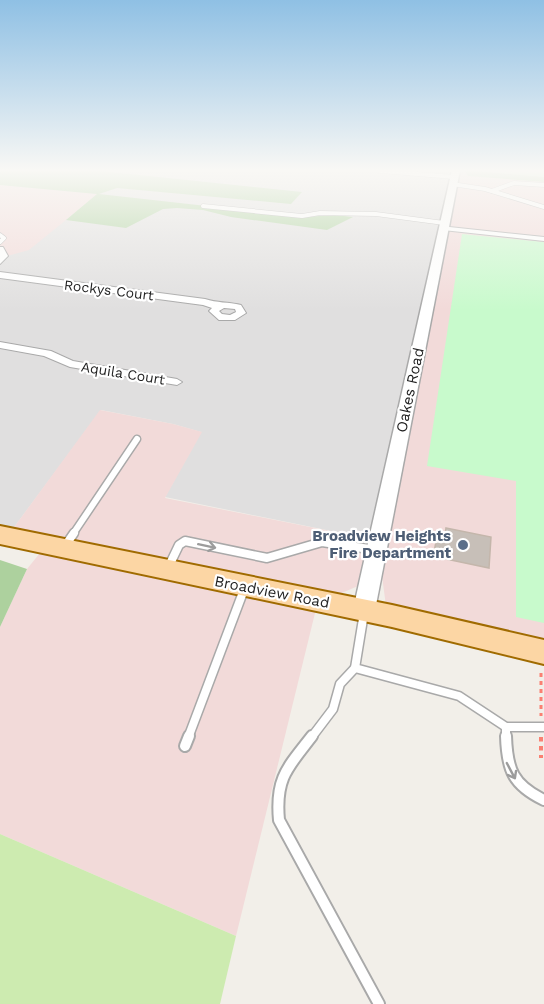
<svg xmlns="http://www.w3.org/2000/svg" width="544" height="1004" viewBox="0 0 544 1004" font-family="'Work Sans',sans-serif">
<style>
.residential{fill:#e0dfdf}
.commercial{fill:#f2dad9}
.grass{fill:#cdebb0}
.forest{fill:#add19e}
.park{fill:#c8facc}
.building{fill:#c7bfb8;stroke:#c4b6ab;stroke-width:1.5}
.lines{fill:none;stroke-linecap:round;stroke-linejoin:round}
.service-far3-casing{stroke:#a9a9a9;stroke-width:5}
.service-far2-casing{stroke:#a9a9a9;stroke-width:9}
.service-far1-casing{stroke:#a9a9a9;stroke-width:11}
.service-casing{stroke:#a9a9a9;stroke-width:14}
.minor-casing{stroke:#a9a9a9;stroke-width:2}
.tertiary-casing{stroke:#a9a9a9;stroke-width:3}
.primary-casing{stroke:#a06b00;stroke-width:4}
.path-far1{stroke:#fa8072;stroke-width:3;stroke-dasharray:4 4;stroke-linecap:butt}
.path{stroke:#fa8072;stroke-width:4;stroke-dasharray:4.5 4.5;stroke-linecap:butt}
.service-far3{stroke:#fff;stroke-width:4}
.service-far2{stroke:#fff;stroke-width:6}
.service-far1{stroke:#fff;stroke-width:8}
.service{stroke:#fff;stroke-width:10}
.minor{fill:#fff;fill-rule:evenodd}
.tertiary{fill:#fff;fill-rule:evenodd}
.primary{fill:#fcd6a4;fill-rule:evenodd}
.oneway{stroke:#9c9c9c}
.service-dot{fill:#5c6f8a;stroke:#fff;stroke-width:2}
.labels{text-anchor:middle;stroke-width:4.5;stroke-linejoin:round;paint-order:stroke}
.far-street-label{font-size:14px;fill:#222;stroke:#fff}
.street-label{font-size:15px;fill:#222;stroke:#fff}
.service-label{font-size:15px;font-weight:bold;fill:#4e5e75;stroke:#fff;text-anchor:end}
</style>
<rect width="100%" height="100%" fill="#f2efe9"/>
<polygon class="residential" points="0,170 453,170 370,539 165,497 201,432 173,424 101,410 12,530 0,527 0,258 97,195 0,185"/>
<g class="commercial">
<polygon points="457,170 464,170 469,176 544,182 544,639 411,613 386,606 382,576 401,462"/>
<polygon points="0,185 98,194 29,250 0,258"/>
<polygon points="100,410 173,424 202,432 165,498 370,539 358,586 337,595 12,530"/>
<polygon points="40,553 316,609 236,936 0,834 0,627 27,569"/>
</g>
<polygon class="grass" points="0,834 236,936 220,1004 0,1004"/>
<g class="forest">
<polygon points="0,170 92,170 302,192 291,204 117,188 99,194 304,217 335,215 353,217 327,230 231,217 203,210 177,208 163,209 126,228 66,220 97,194 0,185"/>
<polygon points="464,170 544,170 544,182 468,176"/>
<polygon points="0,560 27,569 0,627"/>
</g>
<g class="park">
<polygon points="457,170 544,170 544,177 464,170"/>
<polygon points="462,234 544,242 544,623 516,617 516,481 427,466"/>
</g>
<polygon class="building" points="446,528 491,537 489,568 441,558 442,554 434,552 438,532 445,534"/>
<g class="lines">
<defs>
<g id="service-far3">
<polyline points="370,170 454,177"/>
<polyline points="452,184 485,189 544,207"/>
<polyline points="492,191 514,183 544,185"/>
<polyline points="203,206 302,216 320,213 376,214 444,223"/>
<polyline points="0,235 4,238 0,242"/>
</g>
<polyline id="service-far2" points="73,534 137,439"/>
<g id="service-far1">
<polyline points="65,546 74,533"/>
<polyline points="168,568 179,545 185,541 267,558 322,542 376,550"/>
<polyline points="364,613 355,668 459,696 506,727 544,727"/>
<polyline points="506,727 506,738"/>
<polyline points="188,738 245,587"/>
<polyline points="311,738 333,709 340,684 355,668"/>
</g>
<g id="service">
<path d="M312,736c-24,31 -37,42 -33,84l100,184"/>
<path d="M506,736c1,34 7,49 38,64"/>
<polyline points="185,746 189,736"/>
</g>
<g id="minor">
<polygon points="440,226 544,237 544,241 443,230 440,230"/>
<polygon points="0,247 3,247 8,256 0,264"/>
<path d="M0,272l205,27c12,4 23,3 36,6l5,8 -11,7h-16l-10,-9 3,-3 -9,-3 -203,-27zM224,308l11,1 1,3 -6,3 -8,-1 -3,-3z"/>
<polygon points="0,342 51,351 73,361 177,379 182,382 177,385 70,367 44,356 0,348"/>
</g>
<polygon id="tertiary" points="452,170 460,170 375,610 371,616 364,619 357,616 353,610"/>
<polygon id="primary" points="0,526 392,605 544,640 544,664 392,627 0,544"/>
</defs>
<use href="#service-far3" class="service-far3-casing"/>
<use href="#service-far2" class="service-far2-casing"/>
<use href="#service-far1" class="service-far1-casing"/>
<use href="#service" class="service-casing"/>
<use href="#minor" class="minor-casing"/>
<use href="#tertiary" class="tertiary-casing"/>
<use href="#primary" class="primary-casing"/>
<polyline class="path-far1" points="541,673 541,716"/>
<polyline class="path" points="541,737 541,758"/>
<use href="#service-far3" class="service-far3"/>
<use href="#service-far2" class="service-far2"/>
<use href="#service-far1" class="service-far1"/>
<use href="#service" class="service"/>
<use href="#minor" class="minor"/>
<use href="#tertiary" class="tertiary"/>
<use href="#primary" class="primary"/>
</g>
<defs><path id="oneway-shaft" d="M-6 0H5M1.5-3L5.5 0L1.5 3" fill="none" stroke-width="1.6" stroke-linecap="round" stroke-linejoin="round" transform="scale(1.5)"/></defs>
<g class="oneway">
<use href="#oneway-shaft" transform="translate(207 546) rotate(12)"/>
<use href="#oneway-shaft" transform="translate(511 771) rotate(62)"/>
</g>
<linearGradient id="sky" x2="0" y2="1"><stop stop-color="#8fc0e4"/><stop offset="0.55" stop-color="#f9f8f5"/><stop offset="1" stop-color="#f9f8f5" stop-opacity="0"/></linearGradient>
<rect width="544" height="310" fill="url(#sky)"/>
<circle class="service-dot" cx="463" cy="545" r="6"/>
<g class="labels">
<g class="far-street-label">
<text transform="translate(109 290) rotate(7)" y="5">Rockys Court</text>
<text transform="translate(123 373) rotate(9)" y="5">Aquila Court</text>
</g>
<g class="street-label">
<text transform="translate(410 390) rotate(-78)" y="5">Oakes Road</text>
<text transform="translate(272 592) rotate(11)" y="5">Broadview Road</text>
</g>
<g class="service-label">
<text x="451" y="541">Broadview Heights<tspan x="451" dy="17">Fire Department</tspan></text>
</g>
</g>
</svg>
